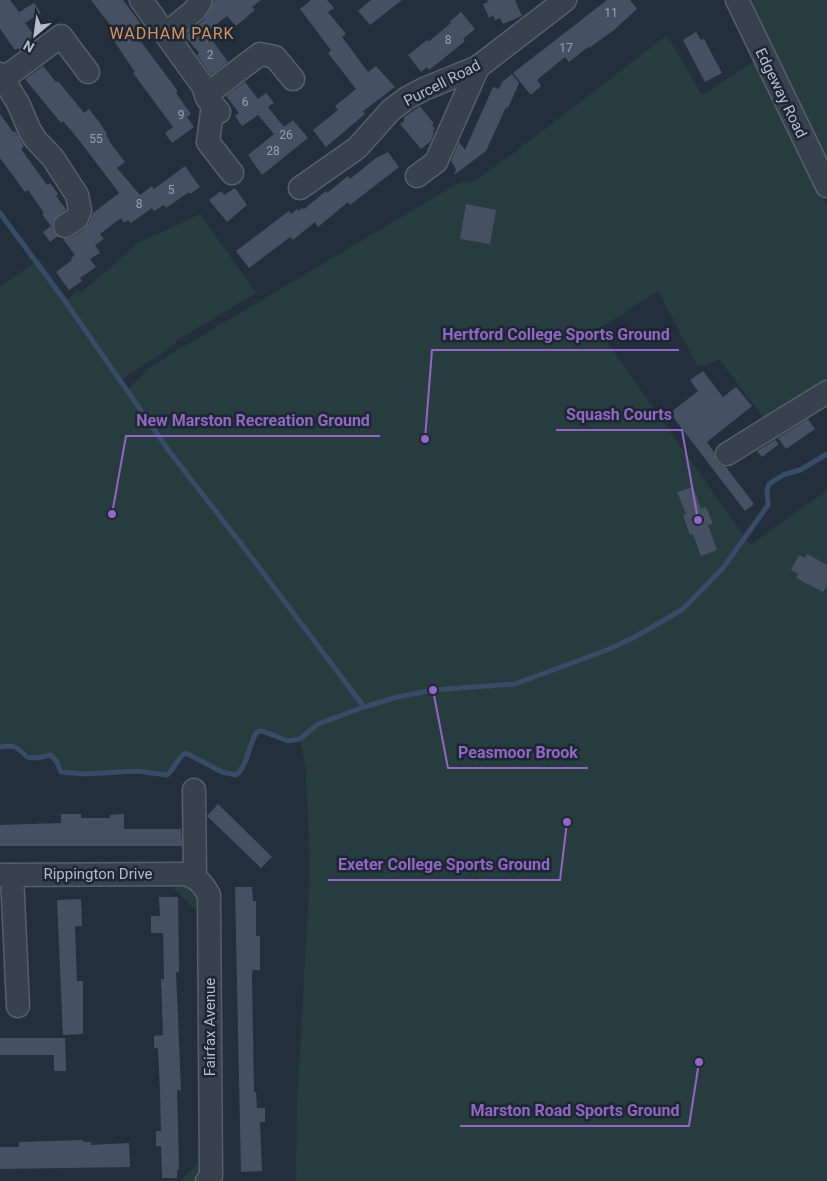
<svg xmlns="http://www.w3.org/2000/svg" width="827" height="1181" viewBox="0 0 827 1181" font-family="Roboto,sans-serif">
<style>
.green{fill:#263c3f}
.lines{fill:none;stroke-linecap:round;stroke-linejoin:round}
.stream{stroke:#394c67;stroke-width:5}
.building{fill:#455162}
.minor-casing{stroke:#565f6c;stroke-width:25}
.minor{stroke:#38414e;stroke-width:22}
.labels{text-anchor:middle;stroke-width:5;stroke-linejoin:round;paint-order:stroke}
.number-label{font-size:12px;fill:#98a1af}
.street-label{font-size:15px;fill:#b4bcc9;stroke:#1d2633}
.neighbourhood-label{font-size:16px;letter-spacing:1px;fill:#d59563;stroke:#1d2633}
.leader{fill:none;stroke:#9266c3;stroke-width:2}
.callout-dot{fill:#9266c3;stroke:#1d2633;stroke-width:2}
.callout-label{font-size:16px;text-anchor:middle;font-weight:bold;fill:#9266c3;stroke:#1d2633;stroke-width:5;stroke-linejoin:round;paint-order:stroke}
</style>
<rect width="100%" height="100%" fill="#242f3e"/>
<g class="green">
<polygon points="743,0 827,0 827,170"/>
<path d="M667,35l35,60 54,-35 71,145v178l-61,38 -46,-61 -22,7 -40,-76 -60,38 152,216 77,-55v691h-531l1,-77 13,-232 -4,-100 -6,-33 -12,2 -26,-10 -5,1c-9,13 -9,34 -21,43l-14,-3 -36,-19c-9,5 -11,15 -19,22l-20,-5 -61,4 -23,-5c-11,-20 -10,-14 -30,-13l-16,-12 -17,1v-458l39,-28 28,41 11,-10 3,3 57,-50 62,-29 56,79 -80,48v3l-54,35 6,11 21,-22 9,-6 302,-180 15,-1 69,-51z"/>
<path d="M180,882c16,6 17,12 16,28l-26,-25z"/>
<polygon points="201,1159 204,1170 198,1181 180,1181"/>
</g>
<g class="lines">
<g class="stream">
<polyline points="0,213 65,301 169,451 242,545 364,707"/>
<path d="M0,747c15,-2 17,-1 27,10l10,1 14,-3 6,7 4,10 25,2 51,-3 30,4c8,-7 10,-17 19,-22l36,19 14,3c12,-9 12,-30 21,-43l5,-1 26,10 12,-2 18,-15 46,-17 33,-10 36,-7 82,-6 92,-34 28,-13 48,-28 40,-41 45,-63 -1,-15 2,-6 14,-9 17,-5 27,-16"/>
</g>
</g>
<g class="building">
<polygon points="0,0 10,0 19,12 34,3 41,13 25,23 36,38 20,50 18,48 15,50 0,29"/>
<polygon points="91,0 123,0 140,23 137,26 140,31 136,35 174,86 178,92 176,93 191,114 187,117 194,127 172,143 165,133 173,127 133,73 135,72 112,38 117,34"/>
<polygon points="215,0 261,0 252,7 255,10 236,26 227,16 209,30 215,39 213,41 228,62 211,75 197,55 199,53 185,36 204,20"/>
<polygon points="311,0 327,0 334,8 328,12 346,34 342,37 368,72 376,66 395,87 363,111 365,114 326,147 313,130 338,110 335,106 356,89 328,53 331,50 300,9"/>
<polygon points="371,0 402,0 370,25 358,11"/>
<polygon points="487,0 515,0 522,16 503,24 500,18 495,20 493,15 489,18 483,4 488,2"/>
<polygon points="607,0 630,0 637,9 614,30 589,48 588,47 569,62 565,57 537,80 541,86 532,94 530,94 513,73"/>
<polygon points="461,12 475,29 463,39 465,41 438,63 429,70 427,67 421,72 408,55 427,40 428,42 451,23 449,22"/>
<polygon points="696,32 701,40 704,39 722,73 705,82 683,40"/>
<polygon points="43,66 56,82 58,81 84,113 89,109 100,123 107,134 106,135 110,141 109,141 125,162 117,168 140,195 152,186 154,189 185,166 200,187 190,194 189,192 166,208 164,205 154,211 152,208 131,223 128,220 124,223 121,218 100,234 104,239 95,245 100,253 90,259 96,267 80,278 82,281 69,290 56,272 72,260 71,258 75,255 63,239 72,237 84,229 89,223 93,213 119,193 79,140 63,121 61,123 25,79"/>
<polygon points="512,74 519,83 508,108 506,107 486,151 454,175 456,169 451,161 459,142 465,150 493,87 499,89 502,82"/>
<polygon points="245,82 258,99 266,93 274,103 268,107 284,127 293,120 308,138 262,175 248,155 274,134 258,115 242,126 235,116 239,113 226,96"/>
<polygon points="420,106 434,124 432,125 435,129 433,131 434,133 431,141 421,149 400,124 405,120 403,118"/>
<polygon points="0,114 13,132 15,131 24,146 21,149 47,185 50,183 58,194 56,196 66,209 53,221 52,227 54,233 58,236 50,242 43,232 51,226 42,214 44,213 28,190 25,192 0,158"/>
<polygon points="388,152 399,167 350,205 348,202 318,227 315,222 293,240 290,237 249,268 236,251 289,211 291,214 297,209 299,211 302,208 304,209 326,191 327,193 348,176 350,179 376,158"/>
<polygon points="235,188 247,205 227,222 209,200 221,191 224,195"/>
<polygon points="466,204 496,210 490,244 460,239"/>
<polygon points="703,371 723,397 736,387 752,406 707,442 714,452 716,461 720,465 726,467 754,504 745,511 670,413 698,391 690,380"/>
<polygon points="808,419 815,429 786,449 778,438"/>
<polygon points="775,440 779,444 762,457 757,451"/>
<polygon points="693,487 701,509 706,507 713,524 708,525 717,550 701,556 693,534 690,535 683,515 686,514 677,492"/>
<polygon points="807,554 827,565 827,586 823,592 796,578 798,574 791,570 799,555 805,558"/>
<polygon points="218,804 272,857 261,868 207,816"/>
<polygon points="61,814 81,814 81,818 110,818 110,815 124,814 124,829 181,829 182,846 0,846 0,825 61,823"/>
<polygon points="235,887 252,887 253,901 256,901 256,936 260,936 260,970 253,970 252,975 254,1092 256,1092 257,1108 265,1108 265,1122 260,1122 262,1171 241,1172"/>
<polygon points="159,897 178,897 179,972 176,972 181,1090 177,1090 179,1169 177,1170 177,1178 162,1178 161,1146 156,1146 156,1131 161,1131 160,1091 158,1048 154,1048 154,1036 163,1035 161,979 164,979 163,933 151,933 151,916 160,916"/>
<polygon points="81,899 82,926 75,926 77,981 83,981 83,1034 63,1035 57,900"/>
<polygon points="0,1038 65,1038 66,1071 54,1071 54,1055 0,1055"/>
<polygon points="83,1140 83,1142 91,1142 91,1145 129,1143 130,1167 0,1169 0,1147 19,1147 19,1142"/>
</g>
<g class="lines">
<defs>
<g id="minor">
<polyline points="141,0 203,86 207,98 219,112"/>
<polyline points="737,0 827,186"/>
<polyline points="166,34 195,10 201,0"/>
<polyline points="0,74 18,103 30,131 36,140 53,158 77,195 80,210 77,218 65,226"/>
<polyline points="3,79 61,36 88,72"/>
<polyline points="206,95 260,54 275,57 293,79"/>
<polyline points="213,105 208,142 232,173"/>
<polyline points="417,176 436,162 478,67"/>
<polyline points="300,188 357,148 391,110 407,98 424,89 478,67 565,0"/>
<polyline points="727,454 827,392"/>
<polyline points="194,790 195,877"/>
<path d="M0,875l185,-1c13,4 17,9 24,21l2,281 -4,5"/>
<polyline points="12,875 18,1006"/>
</g>
</defs>
<use href="#minor" class="minor-casing"/>
<use href="#minor" class="minor"/>
</g>
<g class="labels">
<g class="number-label">
<text x="611" y="17">11</text>
<text x="448" y="44">8</text>
<text x="566" y="52">17</text>
<text x="210" y="59">2</text>
<text x="245" y="106">6</text>
<text x="181" y="119">9</text>
<text x="286" y="139">26</text>
<text x="96" y="143">55</text>
<text x="273" y="155">28</text>
<text x="171" y="194">5</text>
<text x="139" y="208">8</text>
</g>
<g class="street-label">
<text transform="translate(442 83) rotate(-27)" y="5">Purcell Road</text>
<text transform="translate(781 93) rotate(64)" y="5">Edgeway Road</text>
<text x="98" y="879">Rippington Drive</text>
<text transform="translate(210 1027) rotate(-90)" y="5">Fairfax Avenue</text>
</g>
<g class="neighbourhood-label">
<text x="172" y="39">WADHAM PARK</text>
</g>
</g>
<path class="leader" d="M425 439L432 350H679M698 520L682 430H556M112 514L126 436H380M433 690L448 768H588M567 822L560 880H328M699 1062L689 1126H460"/>
<g class="callout-dot">
<circle cx="425" cy="439" r="5"/>
<circle cx="698" cy="520" r="5"/>
<circle cx="112" cy="514" r="5"/>
<circle cx="433" cy="690" r="5"/>
<circle cx="567" cy="822" r="5"/>
<circle cx="699" cy="1062" r="5"/>
</g>
<g class="callout-label">
<text x="556" y="340">Hertford College Sports Ground</text>
<text x="619" y="420">Squash Courts</text>
<text x="253" y="426">New Marston Recreation Ground</text>
<text x="518" y="758">Peasmoor Brook</text>
<text x="444" y="870">Exeter College Sports Ground</text>
<text x="575" y="1116">Marston Road Sports Ground</text>
</g>
<g transform="translate(35 35) rotate(209)" stroke="#1d2633" stroke-width="4" paint-order="stroke">
<path d="M0-4L9 19L0 12L-9 19Z" fill="#b4bcc9"/>
<text y="-8" font-size="14" font-weight="bold" text-anchor="middle" fill="#b4bcc9">N</text>
</g>
</svg>
